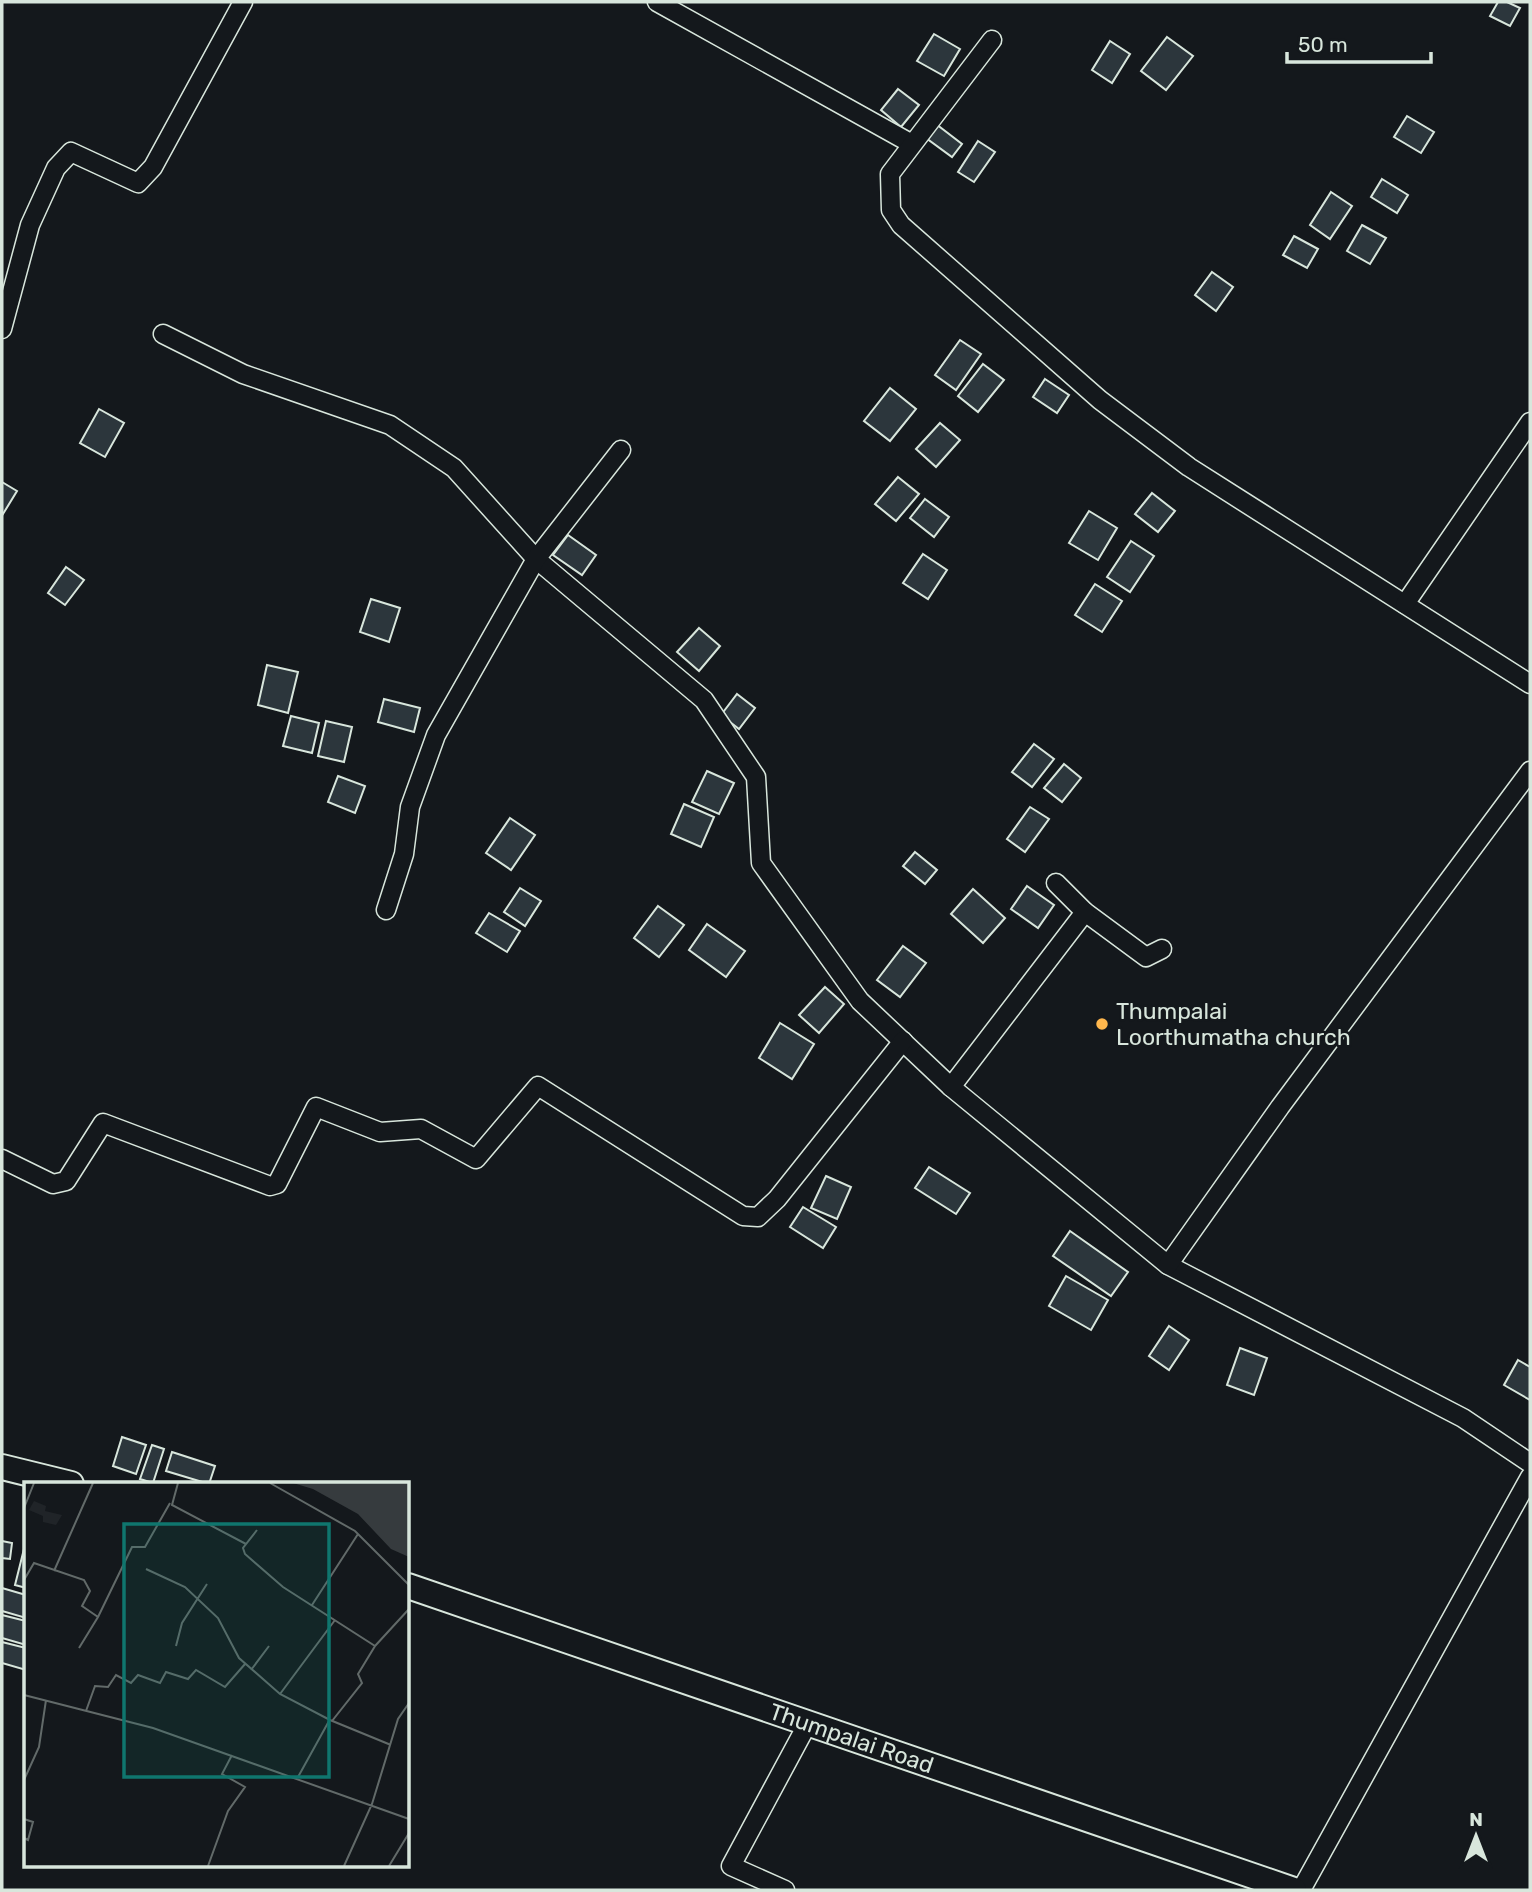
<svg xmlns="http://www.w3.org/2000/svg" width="1532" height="1892" viewBox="0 0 1532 1892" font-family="Rubik,sans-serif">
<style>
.building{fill:#2c363c;stroke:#d8e6dc;stroke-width:2}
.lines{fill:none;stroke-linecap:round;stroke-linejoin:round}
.street-casing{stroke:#d8e6dc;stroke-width:21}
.secondary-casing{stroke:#d8e6dc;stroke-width:28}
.street{stroke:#14181c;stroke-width:18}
.secondary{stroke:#14181c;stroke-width:24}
.poi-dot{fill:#ffb74d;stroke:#14181c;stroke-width:2.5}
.labels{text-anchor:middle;stroke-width:5;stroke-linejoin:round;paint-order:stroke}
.poi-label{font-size:23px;fill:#d8e6dc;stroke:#14181c;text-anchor:start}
.street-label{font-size:23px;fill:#d8e6dc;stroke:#14181c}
.inset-road{fill:none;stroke:#626a69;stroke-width:2}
.view{fill:#0f766e;fill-opacity:0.15;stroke:#0f766e;stroke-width:3.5}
.inset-edge{fill:none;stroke:#d8e6dc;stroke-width:3.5}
</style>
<rect width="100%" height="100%" fill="#14181c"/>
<g class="building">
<polygon points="1498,2 1507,2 1520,8 1510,26 1490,16"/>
<polygon points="934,34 960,49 944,76 917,61"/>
<polygon points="1167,37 1193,56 1166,90 1141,71"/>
<polygon points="1110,41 1130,54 1112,83 1092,70"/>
<polygon points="898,89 919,105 901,127 881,110"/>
<polygon points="1407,116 1434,132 1421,153 1394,137"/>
<polygon points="936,124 962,144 952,157 926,138"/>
<polygon points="978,141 995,152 974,182 958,172"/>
<polygon points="1382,179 1408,195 1397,213 1371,197"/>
<polygon points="1331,192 1352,206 1330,239 1310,225"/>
<polygon points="1362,225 1386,238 1370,264 1347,251"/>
<polygon points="1294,236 1318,249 1307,268 1283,255"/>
<polygon points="1212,272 1233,287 1216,311 1195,295"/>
<polygon points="960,340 981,354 956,390 935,375"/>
<polygon points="983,364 1004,380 978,412 958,396"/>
<polygon points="1045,379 1069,395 1057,413 1033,397"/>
<polygon points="890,388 916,409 890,441 864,421"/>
<polygon points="99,409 124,423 105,457 80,443"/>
<polygon points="940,423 960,440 936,467 916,449"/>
<polygon points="898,477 919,494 896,521 875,504"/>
<polygon points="2,482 17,491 3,514 2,513"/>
<polygon points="1152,493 1175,511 1158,532 1135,514"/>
<polygon points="925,499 949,517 934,537 910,518"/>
<polygon points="1089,511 1117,528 1098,560 1069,543"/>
<polygon points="568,535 596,555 582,575 553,555"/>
<polygon points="1131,541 1154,556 1130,592 1107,577"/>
<polygon points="923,554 947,570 928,599 903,583"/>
<polygon points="66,567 84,580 65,605 48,593"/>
<polygon points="1095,584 1122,601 1102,632 1075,615"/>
<polygon points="371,599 400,608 389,642 360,632"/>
<polygon points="699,628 720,646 699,671 677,652"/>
<polygon points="267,665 298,672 288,713 258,705"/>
<polygon points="737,694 755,708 739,729 721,715"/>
<polygon points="384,699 420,708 414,732 378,722"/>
<polygon points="291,716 319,723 312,753 283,746"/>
<polygon points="326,721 352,727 344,762 318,756"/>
<polygon points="1034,744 1054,759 1032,787 1012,772"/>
<polygon points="1064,764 1081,778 1062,802 1044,788"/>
<polygon points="707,771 734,783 719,814 692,802"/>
<polygon points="338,776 365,786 355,813 328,802"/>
<polygon points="684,804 714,817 701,847 671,834"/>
<polygon points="1030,807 1049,819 1025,852 1007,839"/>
<polygon points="510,818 535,835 511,870 486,853"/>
<polygon points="915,852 937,870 925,884 903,866"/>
<polygon points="1027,886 1054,905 1038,928 1011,909"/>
<polygon points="520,888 541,901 525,926 504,912"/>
<polygon points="973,889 1005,918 983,943 951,914"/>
<polygon points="658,906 684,925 659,957 634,938"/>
<polygon points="489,913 520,931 507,952 476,933"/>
<polygon points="707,924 745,951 726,977 689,950"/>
<polygon points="903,946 926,963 900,997 877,980"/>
<polygon points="825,987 844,1004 819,1033 799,1015"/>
<polygon points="780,1023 814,1044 792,1079 759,1058"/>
<polygon points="929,1167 970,1193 956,1214 915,1188"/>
<polygon points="826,1176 851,1187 837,1219 811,1208"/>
<polygon points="803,1207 836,1227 823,1248 790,1227"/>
<polygon points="1070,1231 1128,1272 1111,1296 1053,1256"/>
<polygon points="1066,1276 1108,1300 1091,1330 1049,1306"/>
<polygon points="1169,1326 1189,1340 1169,1370 1149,1356"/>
<polygon points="1240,1348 1267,1358 1254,1395 1227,1385"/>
<polygon points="1518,1360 1530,1367 1530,1400 1504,1385"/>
<polygon points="122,1437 146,1445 136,1474 113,1466"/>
<polygon points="152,1445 164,1449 153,1483 140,1479"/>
<polygon points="172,1452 215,1466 209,1484 166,1471"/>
<polygon points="2,1541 12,1543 10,1559 2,1558"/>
<polygon points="26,1541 26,1588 15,1585"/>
<polygon points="2,1588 26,1595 26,1618 2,1611"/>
<polygon points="2,1615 26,1621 26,1645 2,1638"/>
<polygon points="2,1642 26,1648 26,1670 2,1663"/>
</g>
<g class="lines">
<defs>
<g id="street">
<polyline points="657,2 912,144"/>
<polyline points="992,40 890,174 891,210 901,225 1100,400 1189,467 1530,684"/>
<polyline points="2,329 30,225 56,168 71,152 138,183 153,167 243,2"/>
<polyline points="163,334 243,374 390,425 454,468 536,559 704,700 756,777 761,863 860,1001 951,1087 1168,1265 1463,1418 1530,1463"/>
<polyline points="1405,604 1530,422"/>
<polyline points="1056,883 1085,912 1146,957 1162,949"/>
<polyline points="386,910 404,854 410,807 436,735 536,559 621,450"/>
<polyline points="951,1087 1085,912"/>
<polyline points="2,1159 53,1184 66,1181 103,1123 270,1186 277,1184 316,1107 380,1132 421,1129 476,1159 538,1086 743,1216 758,1217 777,1199 903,1041"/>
<polyline points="1168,1265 1280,1107 1530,771"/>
<polyline points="785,1890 731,1866 808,1723"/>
<polyline points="1301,1890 1530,1477"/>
</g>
<g id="secondary">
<polyline points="2,1467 71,1484"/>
<path id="s1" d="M408,1586l886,304"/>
</g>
</defs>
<use href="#street" class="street-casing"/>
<use href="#secondary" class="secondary-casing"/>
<use href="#street" class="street"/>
<use href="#secondary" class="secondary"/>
</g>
<circle class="poi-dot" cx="1102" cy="1024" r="7"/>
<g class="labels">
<g class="poi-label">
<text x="1116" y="1019">Thumpalai<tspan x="1116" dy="26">Loorthumatha church</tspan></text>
</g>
<g class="street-label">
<text dy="8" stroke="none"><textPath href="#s1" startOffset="469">Thumpalai Road</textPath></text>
</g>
</g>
<g transform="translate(24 1482)">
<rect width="385" height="385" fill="#14181c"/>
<path d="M10,19l12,5 -1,5 17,4 -6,10 -13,-3v-6l-14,-6z" fill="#202428"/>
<path d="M269,1h116v74l-18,-8 -33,-35 -45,-25z" fill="#363b3e"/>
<path class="inset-road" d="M154,1l-6,22 74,39M246,1l85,48 54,54M0,26l10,-25M233,48l-14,18 2,6 38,33 92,59 -17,28 4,9 -30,38M122,87l39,18 33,31 21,40 41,36 50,26 61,25M30,89l39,-88M0,98l10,-17 50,17 6,11 -8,15 16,11 -19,31M288,123l46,-71M74,135l34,-70h13l25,-44M152,164l6,-23 25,-39M351,164l34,-37M227,188l18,-24M256,212l55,-74M0,213l129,33 256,91M62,229l9,-25 13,1 8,-12 15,8 7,-8 22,8 6,-11 22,7 8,-9 29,17 20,-23M274,295l31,-56M0,298l15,-33 7,-47M0,337l9,3 -5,18 -4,-2M184,384l20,-55 17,-24 -23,-13 10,-19M320,384l28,-62 26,-85 11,-16M365,384l20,-33"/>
<path class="view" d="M100,42h205v253h-205z"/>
<rect width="385" height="385" class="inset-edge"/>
</g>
<rect width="1532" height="1892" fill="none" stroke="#d8e6dc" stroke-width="7"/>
<g transform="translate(1476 1836)" stroke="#14181c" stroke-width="5" paint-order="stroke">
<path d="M0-5L12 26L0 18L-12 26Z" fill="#d8e6dc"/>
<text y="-10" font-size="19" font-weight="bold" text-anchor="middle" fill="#d8e6dc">N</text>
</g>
<path d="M1287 52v10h144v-10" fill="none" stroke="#d8e6dc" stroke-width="3.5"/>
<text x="1298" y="52" font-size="21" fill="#d8e6dc" stroke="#14181c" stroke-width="5" paint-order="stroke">50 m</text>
</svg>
